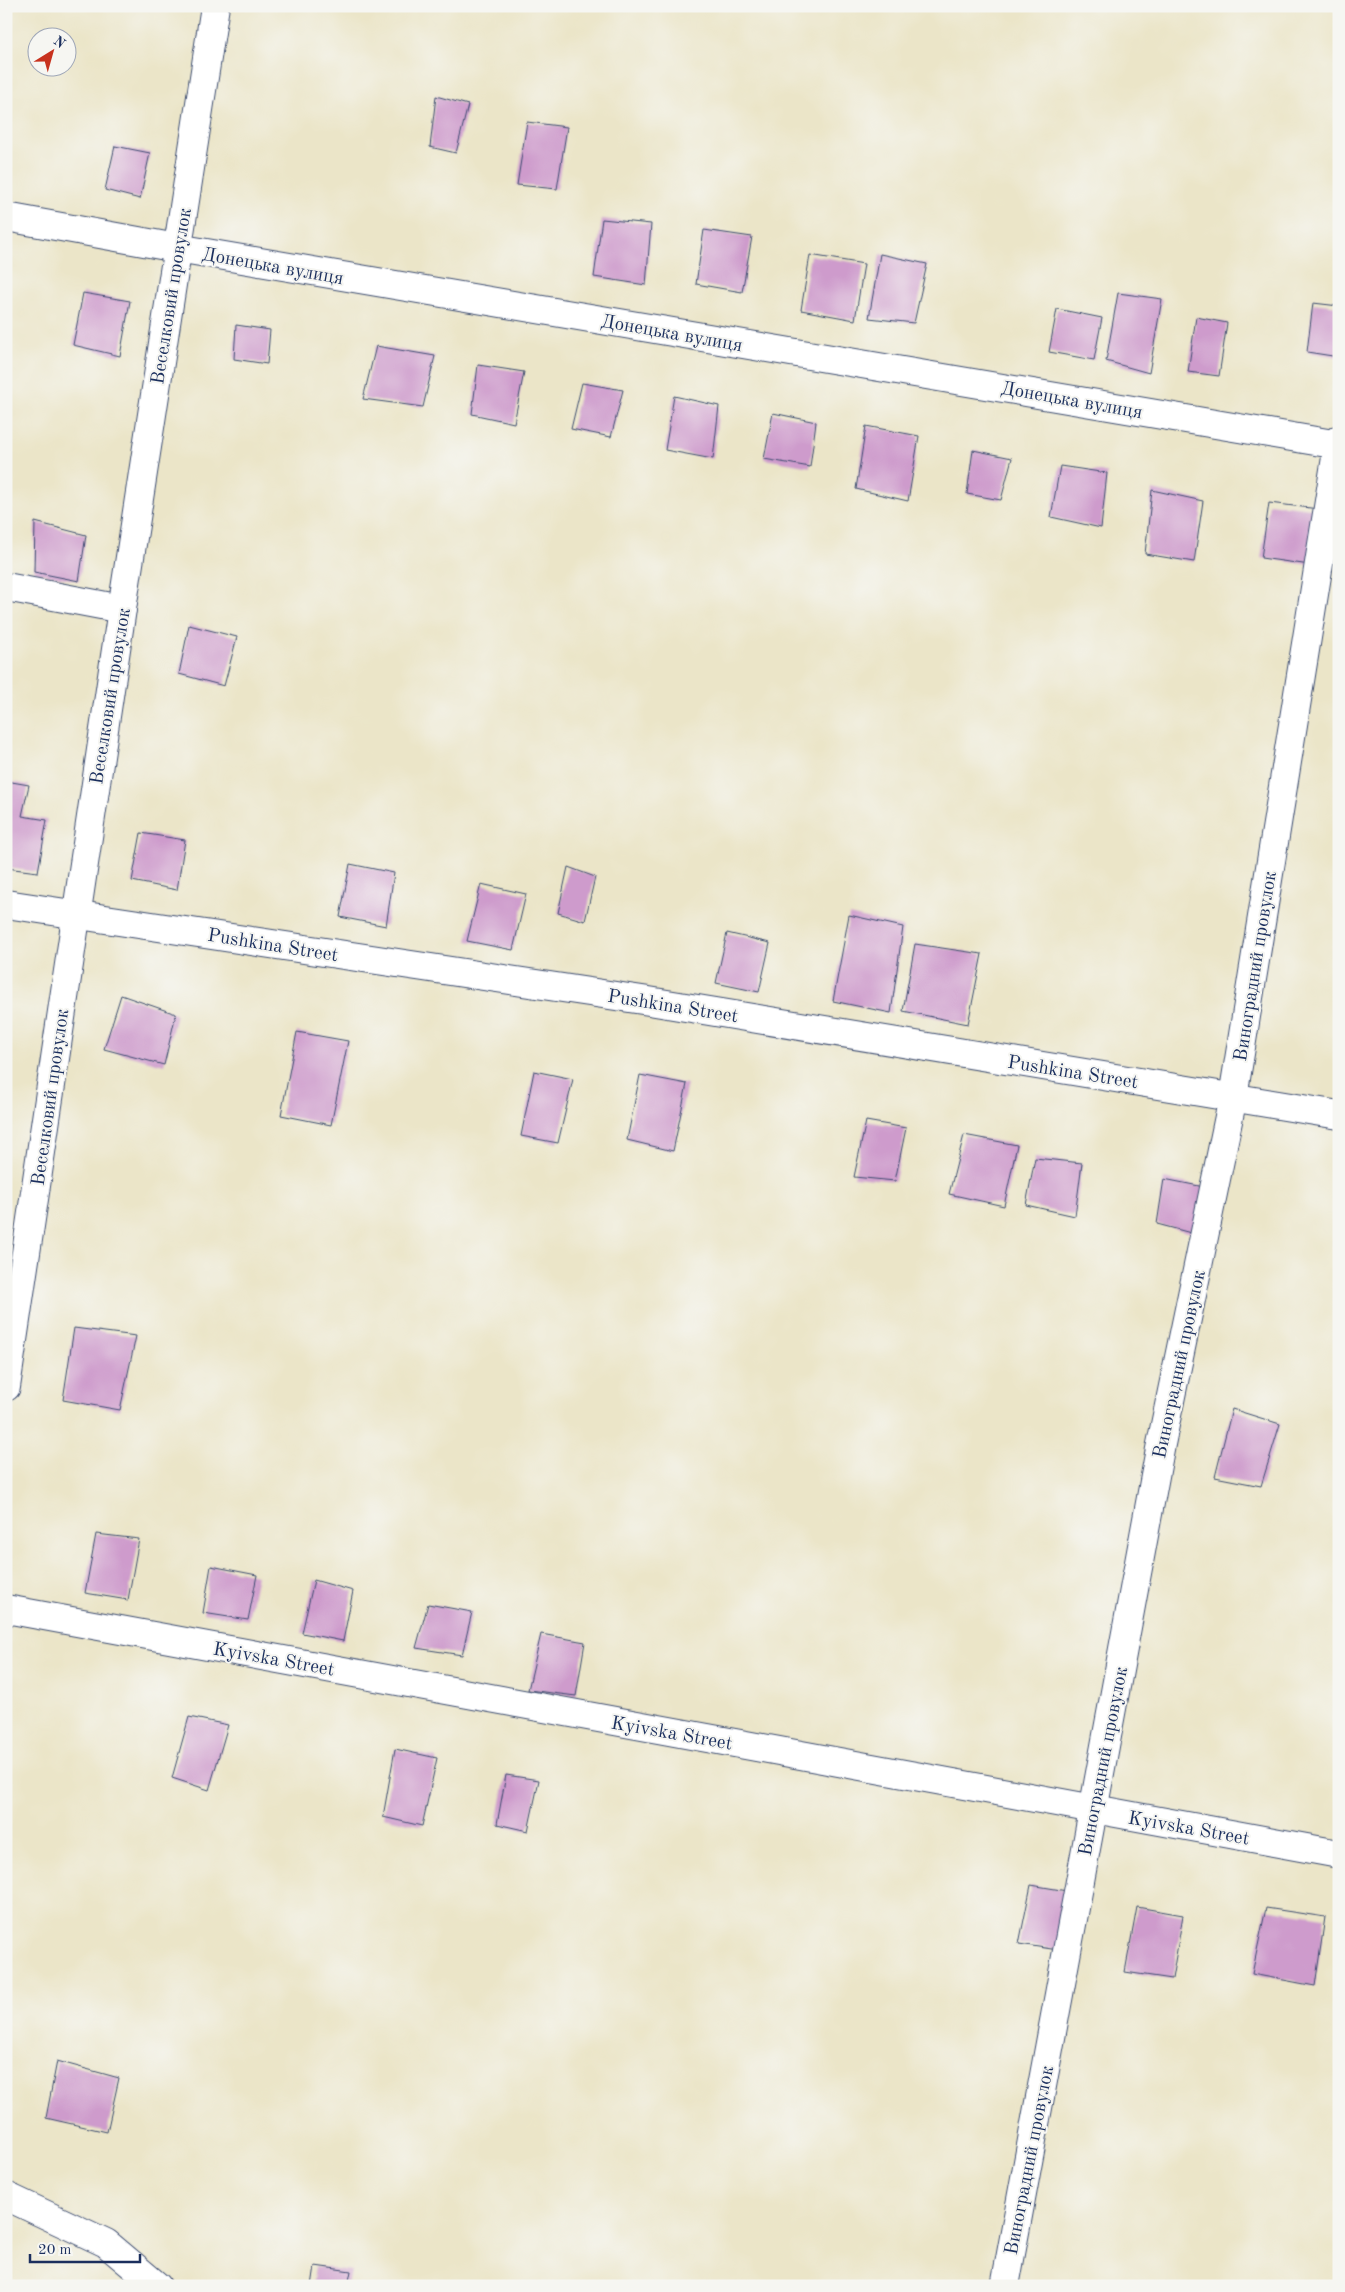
<svg xmlns="http://www.w3.org/2000/svg" width="1345" height="2292" viewBox="0 0 1345 2292" font-family="'Old Standard TT',serif">
<style>
.building{fill:#ce9bcc}
.lines{fill:none;stroke-linecap:round;stroke-linejoin:round}
.minor-casing{stroke:#3a4a6e;stroke-width:30}
.minor{stroke:#fff;stroke-width:28}
.labels{text-anchor:middle;stroke-width:4;stroke-linejoin:round;paint-order:stroke}
.street-label{font-size:19px;fill:#1b2f5e;stroke:#f6f6f2}
</style>
<rect width="100%" height="100%" fill="#f6f6f2"/>
<filter id="ink" filterUnits="userSpaceOnUse"><feTurbulence type="fractalNoise" baseFrequency=".02" numOctaves="2"/><feDisplacementMap in="SourceGraphic" scale="10" xChannelSelector="R" yChannelSelector="G"/><feConvolveMatrix kernelMatrix="1 2 1 2 8 2 1 2 1" color-interpolation-filters="sRGB"/></filter>
<filter id="wash" filterUnits="userSpaceOnUse"><feTurbulence type="fractalNoise" baseFrequency=".0096" numOctaves="4" result="noise"/><feDisplacementMap in="SourceGraphic" scale="20" xChannelSelector="R" yChannelSelector="G"/><feGaussianBlur stdDeviation="1.12" result="paint"/><feColorMatrix in="noise" values="0 0 0 0 0 0 0 0 0 0 0 0 0 0 0 0 0 1.4 0 .05"/><feComposite in="paint" operator="in"/></filter>
<g filter="url(#wash)">
<rect width="100%" height="100%" fill="#ebe5c8"/>
<g id="blocks">
<g class="building">
<polygon points="436,96 468,105 456,153 430,147"/>
<polygon points="527,122 567,127 557,189 517,185"/>
<polygon points="115,146 150,153 140,199 105,190"/>
<polygon points="602,219 651,224 646,285 594,277"/>
<polygon points="704,230 752,237 742,292 696,284"/>
<polygon points="880,254 927,264 914,323 869,318"/>
<polygon points="810,255 864,264 855,320 801,310"/>
<polygon points="83,293 130,301 120,356 73,345"/>
<polygon points="1118,293 1162,299 1149,373 1106,361"/>
<polygon points="1313,303 1339,306 1339,357 1307,352"/>
<polygon points="1057,309 1102,318 1094,360 1049,352"/>
<polygon points="1196,317 1227,323 1219,376 1188,372"/>
<polygon points="236,325 270,330 267,364 234,359"/>
<polygon points="376,346 435,356 423,407 363,399"/>
<polygon points="478,365 524,372 514,423 472,414"/>
<polygon points="582,383 623,390 611,437 571,429"/>
<polygon points="674,396 719,406 713,459 665,450"/>
<polygon points="773,413 816,422 810,467 764,459"/>
<polygon points="866,426 919,436 908,501 856,489"/>
<polygon points="973,450 1012,458 1001,500 967,494"/>
<polygon points="1060,466 1107,473 1101,528 1051,517"/>
<polygon points="1152,490 1203,501 1194,562 1145,554"/>
<polygon points="1269,503 1319,509 1310,565 1261,558"/>
<polygon points="35,522 86,535 79,581 34,572"/>
<polygon points="189,625 237,637 224,686 179,674"/>
<polygon points="6,781 29,785 22,816 47,820 38,872 6,868"/>
<polygon points="141,833 185,840 177,890 132,881"/>
<polygon points="350,864 394,873 386,926 340,917"/>
<polygon points="568,867 595,877 585,921 558,913"/>
<polygon points="481,884 526,894 513,950 467,941"/>
<polygon points="849,915 903,927 891,1013 833,1001"/>
<polygon points="727,933 770,943 759,992 716,983"/>
<polygon points="915,944 982,954 968,1024 903,1011"/>
<polygon points="121,995 176,1014 164,1065 104,1049"/>
<polygon points="297,1032 348,1041 331,1125 281,1115"/>
<polygon points="534,1071 573,1079 558,1143 521,1136"/>
<polygon points="640,1075 687,1084 673,1151 627,1140"/>
<polygon points="866,1121 906,1128 895,1181 854,1177"/>
<polygon points="964,1135 1017,1145 1004,1206 949,1194"/>
<polygon points="1035,1158 1082,1163 1075,1216 1026,1205"/>
<polygon points="1164,1179 1204,1187 1195,1234 1157,1224"/>
<polygon points="74,1328 136,1336 120,1410 63,1400"/>
<polygon points="1232,1409 1280,1424 1261,1486 1215,1477"/>
<polygon points="96,1534 139,1539 128,1600 85,1593"/>
<polygon points="211,1566 257,1575 248,1620 203,1613"/>
<polygon points="314,1580 353,1591 343,1641 302,1633"/>
<polygon points="428,1604 472,1612 462,1655 416,1648"/>
<polygon points="541,1634 585,1642 576,1696 528,1690"/>
<polygon points="189,1717 228,1725 209,1790 172,1778"/>
<polygon points="395,1749 437,1758 422,1826 383,1817"/>
<polygon points="506,1775 539,1780 528,1831 497,1824"/>
<polygon points="1031,1885 1067,1891 1058,1950 1019,1944"/>
<polygon points="1137,1907 1183,1915 1172,1979 1125,1972"/>
<polygon points="1266,1908 1325,1917 1315,1986 1252,1974"/>
<polygon points="57,2061 119,2078 107,2132 46,2118"/>
<polygon points="315,2266 351,2271 348,2286 312,2286"/>
</g>
</g>
</g>
<g filter="url(#ink)">
<use href="#blocks" fill-opacity="0" stroke="#3a4a6e" stroke-width="1"/>
<g class="lines">
<defs>
<g id="minor">
<polyline points="6,217 177,248 1339,445"/>
<polyline points="6,587 122,609"/>
<polyline points="6,904 649,1001 1339,1115"/>
<polyline points="6,1387 122,609 215,6"/>
<polyline points="6,1609 1339,1854"/>
<polyline points="6,2196 106,2243 157,2286"/>
<polyline points="1005,2286 1160,1449 1233,1097 1339,439"/>
</g>
</defs>
<use href="#minor" class="minor-casing"/>
<use href="#minor" class="minor"/>
</g>
</g>
<g class="labels">
<g class="street-label">
<text transform="translate(273 265) rotate(10)" y="7">Донецька вулиця</text>
<text transform="translate(170 296) rotate(-81)" y="7">Веселковий провулок</text>
<text transform="translate(672 332) rotate(10)" y="7">Донецька вулиця</text>
<text transform="translate(1072 399) rotate(10)" y="7">Донецька вулиця</text>
<text transform="translate(109 696) rotate(-81)" y="7">Веселковий провулок</text>
<text transform="translate(273 944) rotate(9)" y="7">Pushkina Street</text>
<text transform="translate(1254 966) rotate(-81)" y="7">Виноградний провулок</text>
<text transform="translate(673 1005) rotate(9)" y="7">Pushkina Street</text>
<text transform="translate(1073 1071) rotate(9)" y="7">Pushkina Street</text>
<text transform="translate(49 1097) rotate(-82)" y="7">Веселковий провулок</text>
<text transform="translate(1178 1364) rotate(-78)" y="7">Виноградний провулок</text>
<text transform="translate(274 1658) rotate(10)" y="7">Kyivska Street</text>
<text transform="translate(672 1732) rotate(10)" y="7">Kyivska Street</text>
<text transform="translate(1102 1761) rotate(-79)" y="7">Виноградний провулок</text>
<text transform="translate(1189 1827) rotate(10)" y="7">Kyivska Street</text>
<text transform="translate(1028 2160) rotate(-79)" y="7">Виноградний провулок</text>
</g>
</g>
<rect width="1345" height="2292" fill="none" stroke="#f6f6f2" stroke-width="25"/>
<g transform="translate(52 52) rotate(37)"><circle r="24" fill="#f6f6f2" stroke="#9ea6b7"/>
<path d="M0-4L9 19L0 12L-9 19Z" fill="#c8321e"/>
<text y="-8" font-size="14" font-weight="bold" text-anchor="middle" fill="#1b2f5e">N</text>
</g>
<path d="M30 2254v8h110v-8" fill="none" stroke="#1b2f5e" stroke-width="2.5"/>
<text x="38" y="2254" font-size="15" fill="#1b2f5e" stroke="#f6f6f2" stroke-width="4" paint-order="stroke">20 m</text>
</svg>
